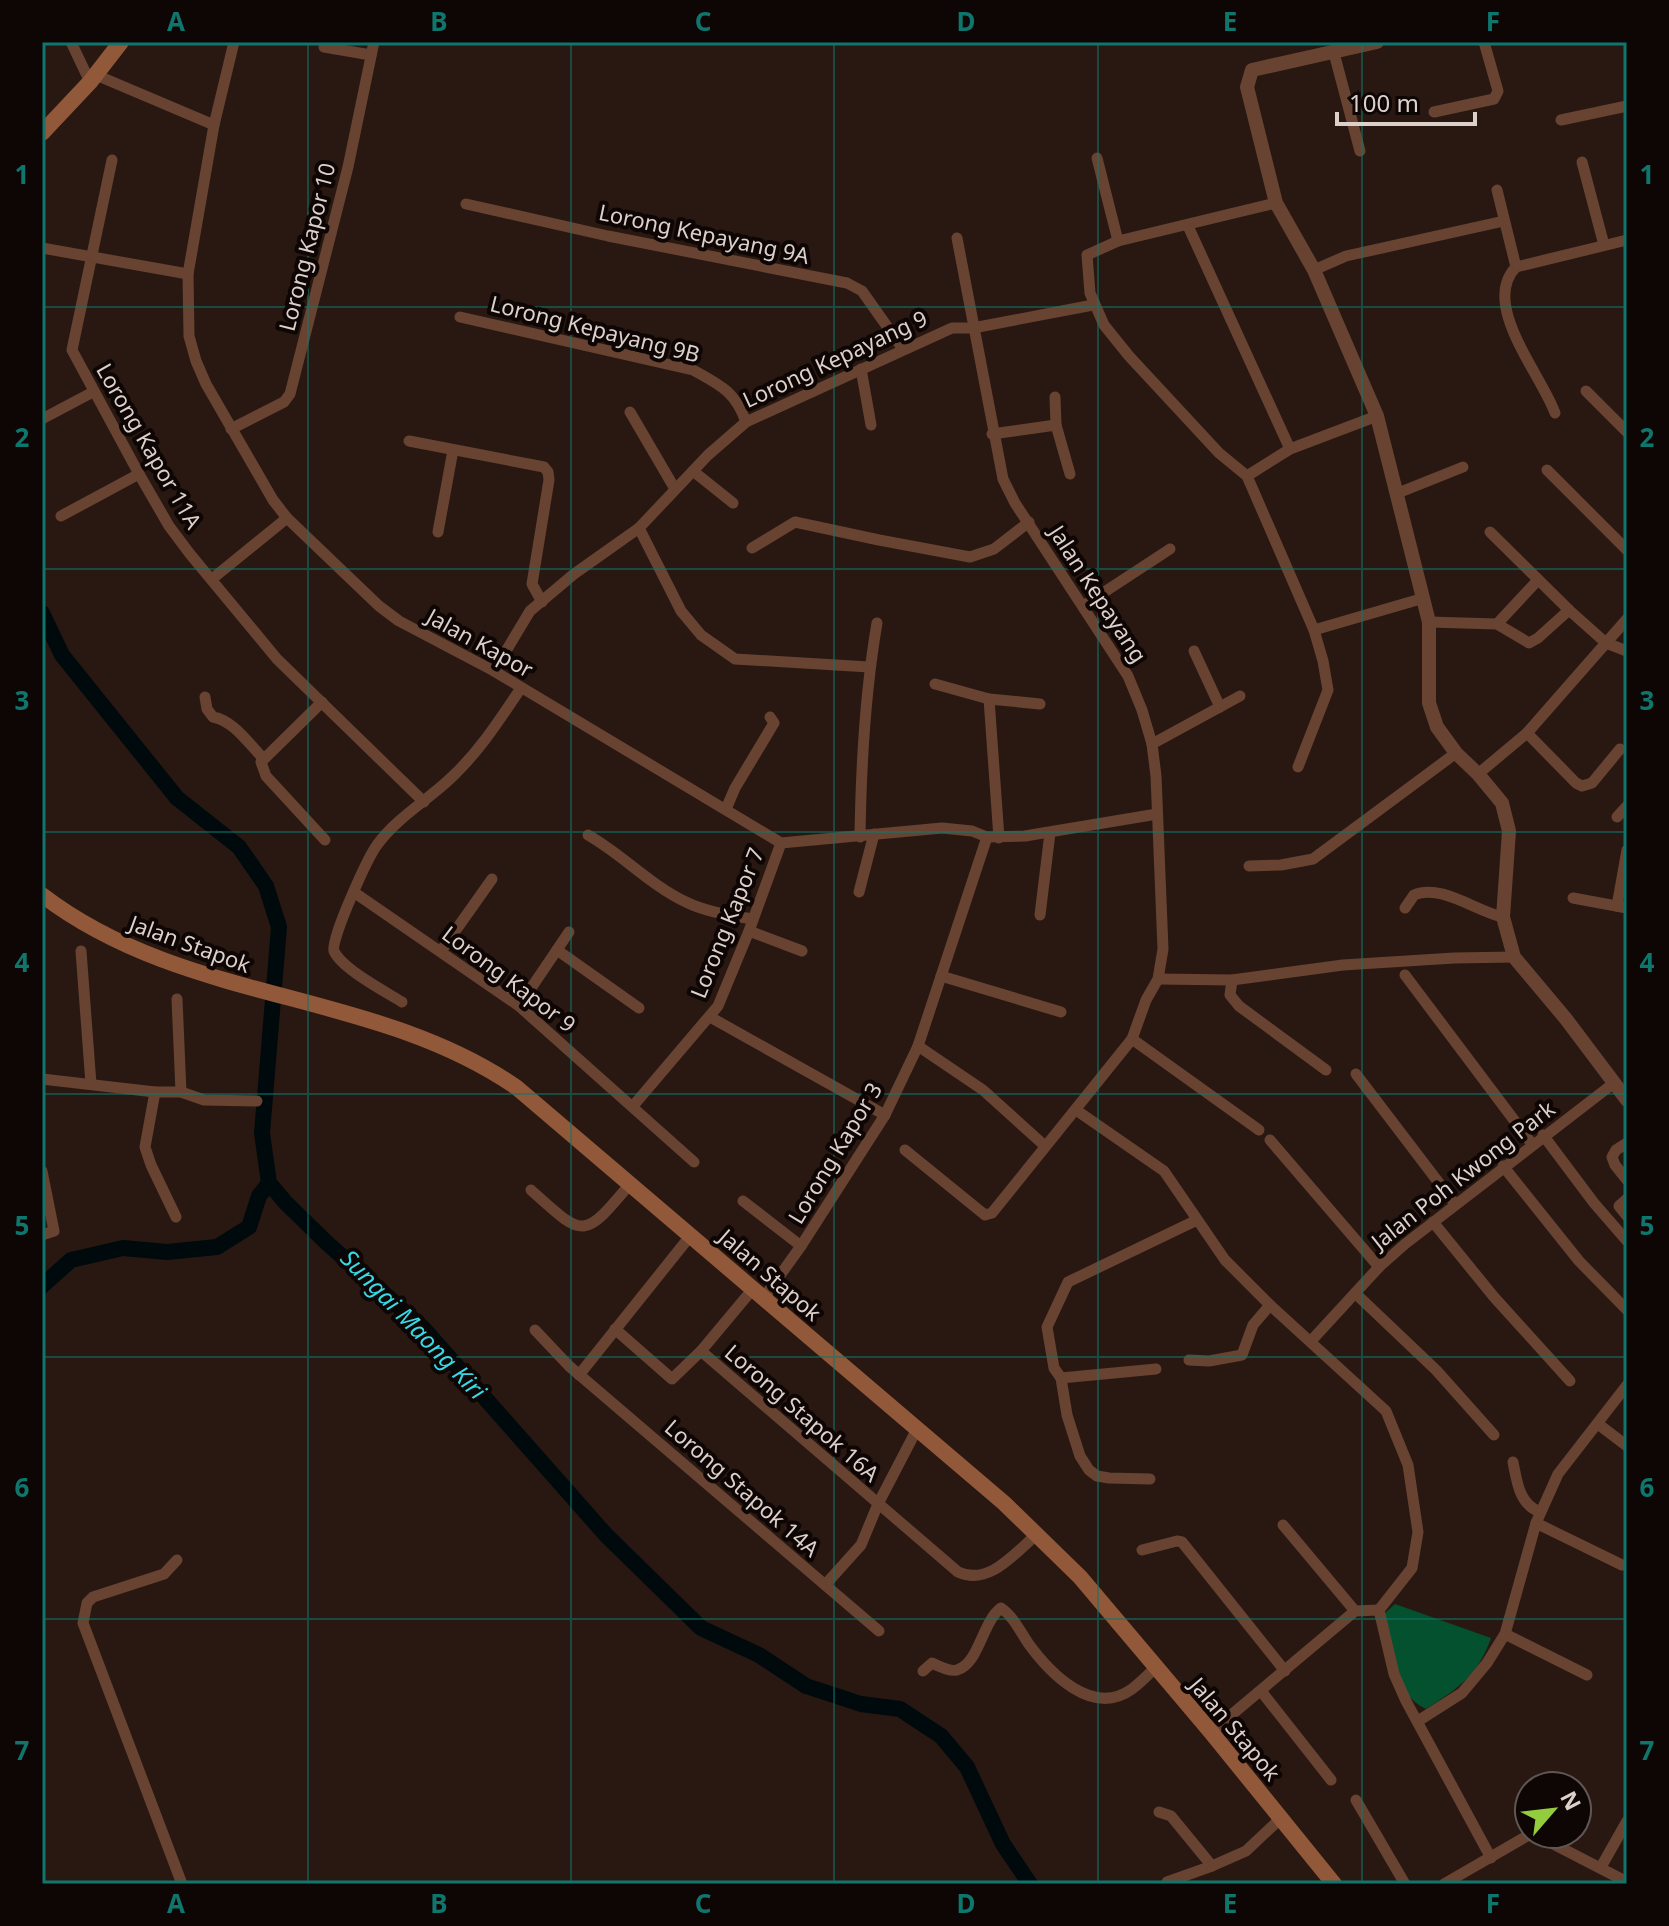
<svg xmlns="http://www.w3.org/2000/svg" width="1669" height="1926" viewBox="0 0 1669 1926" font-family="'Noto Sans',sans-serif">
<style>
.green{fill:#03512e}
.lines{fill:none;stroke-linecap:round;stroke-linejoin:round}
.river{stroke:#000a0c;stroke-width:16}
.minor{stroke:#684331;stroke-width:11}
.tertiary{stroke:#684331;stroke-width:14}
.secondary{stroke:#92583a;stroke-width:16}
.grid{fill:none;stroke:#0f766e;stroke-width:2;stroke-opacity:0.55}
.labels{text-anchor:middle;stroke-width:8;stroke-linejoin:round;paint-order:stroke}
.street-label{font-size:22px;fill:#dcd0cb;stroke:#0d0604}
.water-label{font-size:24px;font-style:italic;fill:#37d9e7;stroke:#0d0604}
.neatline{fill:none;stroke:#0f766e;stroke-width:3}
.grid-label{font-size:26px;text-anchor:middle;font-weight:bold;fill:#0f766e}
</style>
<rect width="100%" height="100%" fill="#291811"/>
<path class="green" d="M1395,1604l96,34c-13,37 -32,50 -65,71 -33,-15 -35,-63 -42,-95z"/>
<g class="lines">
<g class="river">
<polyline points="42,613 62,655 177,798 239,847 266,886 279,927 262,1133 269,1183 286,1203 327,1243 424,1329 606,1535 701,1628 759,1655 806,1686 861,1704 900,1709 941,1736 967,1767 1003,1844 1030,1884"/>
<polyline points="42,1286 71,1260 123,1248 167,1252 217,1247 249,1227 259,1196 269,1183"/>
</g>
<g class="minor">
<polyline points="71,42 90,82"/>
<polyline points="234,42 214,125 188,274 189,336 196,361 206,384 273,500 287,518 379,606 399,621 494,671 781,843 942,828 972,831 987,837 1025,836 1157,814"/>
<polyline points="324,47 371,55"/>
<polyline points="1334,53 1360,151"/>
<polyline points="96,75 214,125"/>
<polyline points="1434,112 1494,99 1498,91 1484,42"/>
<polyline points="1561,120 1627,106"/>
<polyline points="1097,158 1118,241"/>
<polyline points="112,160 72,350 139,474 169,526 190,554 277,659 424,802"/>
<polyline points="1582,162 1604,245"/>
<polyline points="1497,190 1516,267"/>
<polyline points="1276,203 1118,241 1087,255 1090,293 1104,325 1129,356 1219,453 1247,476 1314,630 1323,661 1328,690 1298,767"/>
<polyline points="466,204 608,236 847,283 862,291 903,349"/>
<polyline points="1188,226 1290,449"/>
<polyline points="42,248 188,274"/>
<path d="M1516,267c-36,37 25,107 39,146"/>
<polyline points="1516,267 1627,240"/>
<polyline points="1314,270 1346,256 1504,221"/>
<path d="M460,317l233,53c27,15 42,21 53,52"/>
<polyline points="861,369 871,425"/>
<polyline points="1586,391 1627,432"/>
<polyline points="630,412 675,489"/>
<polyline points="42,419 93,392"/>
<polyline points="1056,425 1070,474"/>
<polyline points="231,429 284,402 290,394 348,167 374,42"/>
<polyline points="992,434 1056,425 1055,397"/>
<polyline points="409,441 544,467 548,472 549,480 532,584 542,602"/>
<polyline points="1547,470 1627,550"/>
<polyline points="693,471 733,503"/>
<polyline points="1247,476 1290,449 1377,416"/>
<polyline points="1398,493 1463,467"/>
<polyline points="61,516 139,474"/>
<polyline points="639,528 681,611 701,635 735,659 869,667"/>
<polyline points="438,532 453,450"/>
<polyline points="1490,532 1569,610 1606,643 1627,651"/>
<polyline points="752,548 795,522 879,540 970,557 994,549 1029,522"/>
<polyline points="212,579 287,518"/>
<polyline points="1083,606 1170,549"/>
<polyline points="1429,622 1497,624 1529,643 1538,638 1569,610"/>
<polyline points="1497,624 1538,580"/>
<polyline points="1314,630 1424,598"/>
<polyline points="1194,651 1220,707"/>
<polyline points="494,671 530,611 574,574 639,528 708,455 746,422 952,328 973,328 1093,305"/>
<polyline points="935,684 989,699 1040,704"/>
<path d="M205,697l2,12 6,8c21,4 35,26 50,41"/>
<polyline points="989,699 999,838"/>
<polyline points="322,702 261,762 266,776 325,840"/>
<polyline points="1527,733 1576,783 1582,786 1592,783 1620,749"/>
<polyline points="1152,744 1240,696"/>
<polyline points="1478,774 1527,733 1627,619"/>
<polyline points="726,809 735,788 774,723 770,717"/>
<polyline points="1617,817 1627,806"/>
<path d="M588,835c35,20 62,50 98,67 20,10 44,13 66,17"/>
<path d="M860,837c1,-72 5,-144 17,-214"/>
<polyline points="1249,866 1281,865 1313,859 1456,753"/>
<polyline points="859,892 874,834"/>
<polyline points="355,893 519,1006 694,1162"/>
<polyline points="1573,898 1627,908"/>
<polyline points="1617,906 1627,850"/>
<path d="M1405,908l9,-13c27,-12 63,17 89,22"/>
<polyline points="1040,915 1050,833"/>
<polyline points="749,931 802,951"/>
<polyline points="557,950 639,1008"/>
<polyline points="81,951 91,1084"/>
<polyline points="441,951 492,879"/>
<polyline points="1405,975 1532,1144"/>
<polyline points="941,976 1061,1012"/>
<polyline points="1158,979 1232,980 1343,965 1454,958 1514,957"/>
<polyline points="1232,980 1230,995 1239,1006 1326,1070"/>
<polyline points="177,999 181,1092"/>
<path d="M402,1002c-16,-10 -60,-33 -68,-51 -4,-11 34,-94 43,-106 20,-28 53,-46 77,-70 27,-26 46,-56 67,-87"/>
<polyline points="519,1006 569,932"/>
<polyline points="710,1017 885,1115"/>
<polyline points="1132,1039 1259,1130"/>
<polyline points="918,1046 983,1090 1045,1146"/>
<polyline points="1356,1074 1455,1204"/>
<polyline points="42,1079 155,1092 181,1092 204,1100 257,1101"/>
<polyline points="155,1092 145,1147 151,1165 176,1217"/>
<polyline points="633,1106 718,1006 749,931 781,843"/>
<polyline points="1076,1110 1164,1171 1225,1260 1270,1305 1386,1411 1408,1465 1418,1532 1412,1568 1379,1610"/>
<polyline points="1543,1135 1594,1203 1627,1241"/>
<polyline points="1270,1140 1379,1267"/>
<polyline points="1627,1143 1616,1150 1612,1157 1615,1165 1627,1180"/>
<polyline points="905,1150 985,1215 992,1213 1132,1039 1146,1000 1158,979 1163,949 1156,776 1152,744 1142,710 1128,676 1015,503 1003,479 957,238"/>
<polyline points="1503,1166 1579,1261 1627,1310"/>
<polyline points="42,1171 54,1231 42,1235"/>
<path d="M531,1190c53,48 52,50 99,-6"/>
<polyline points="1627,1199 1619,1206 1627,1216"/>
<polyline points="743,1201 801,1246"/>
<polyline points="1433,1222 1494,1297 1570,1381"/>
<polyline points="1355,1293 1436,1370 1494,1435"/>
<polyline points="763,1299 801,1246 885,1115 918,1046 987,837"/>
<polyline points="615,1329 672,1379 701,1351 752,1290"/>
<polyline points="535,1330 569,1366 879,1631"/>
<polyline points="1311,1341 1379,1267 1405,1244 1614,1083"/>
<path d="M701,1351l257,221c31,14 56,-18 78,-37"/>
<polyline points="1189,1360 1209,1361 1242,1355 1253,1325 1270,1305"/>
<polyline points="579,1375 691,1235"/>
<polyline points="1061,1378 1156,1369"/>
<polyline points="1598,1424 1627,1446"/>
<path d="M1513,1462c4,20 6,42 27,50"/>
<polyline points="1150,1479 1109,1478 1097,1476 1089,1470 1080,1456 1067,1415 1061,1378 1054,1368 1047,1327 1068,1282 1197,1220"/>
<polyline points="1536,1523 1622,1565"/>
<polyline points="1283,1525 1355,1611"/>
<polyline points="1142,1550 1177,1541 1182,1542 1285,1671"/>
<polyline points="177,1560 164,1574 93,1597 87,1603 83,1623 182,1884"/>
<polyline points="825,1585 861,1545 878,1504 917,1429"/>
<polyline points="1379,1610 1394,1674 1406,1701 1491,1858"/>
<polyline points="1505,1634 1587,1675"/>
<path d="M923,1671l9,-8c6,3 18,9 25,7 22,-6 25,-48 44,-62 12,8 19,23 27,35 21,29 64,75 104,46 8,-6 16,-14 23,-21"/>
<polyline points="1261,1691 1331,1780"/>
<polyline points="1418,1721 1462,1693 1487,1663 1505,1634 1536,1523 1558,1474 1627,1385"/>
<polyline points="1211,1732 1355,1611 1379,1610"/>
<polyline points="1356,1800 1405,1884"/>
<polyline points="1159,1812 1171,1816 1212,1866 1246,1851 1281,1818"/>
<polyline points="1601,1867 1627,1821"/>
<polyline points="1167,1882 1212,1866"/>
<polyline points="1444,1884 1527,1836 1536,1835 1627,1882"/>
</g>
<polyline class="tertiary" points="1377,42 1252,70 1247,87 1276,203 1314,270 1377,416 1429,622 1429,703 1437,727 1456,753 1478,774 1502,803 1509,831 1503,917 1514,957 1566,1019 1627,1100"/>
<g class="secondary">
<polyline points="42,133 90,82 121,42"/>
<path d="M42,895c144,110 330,93 474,192l488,416 76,74 131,155 123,152"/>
</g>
</g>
<path class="grid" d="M308,42v1842M571,42v1842M834,42v1842M1098,42v1842M1362,42v1842M42,307h1585M42,569h1585M42,832h1585M42,1094h1585M42,1357h1585M42,1619h1585"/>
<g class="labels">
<g class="street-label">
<text transform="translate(704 234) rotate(12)" y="8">Lorong Kepayang 9A</text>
<text transform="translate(307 247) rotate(-76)" y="8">Lorong Kapor 10</text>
<text transform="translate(595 329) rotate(14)" y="8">Lorong Kepayang 9B</text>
<text transform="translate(835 359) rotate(-25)" y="8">Lorong Kepayang 9</text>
<text transform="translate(149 446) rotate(60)" y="8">Lorong Kapor 11A</text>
<text transform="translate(1098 594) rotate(57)" y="8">Jalan Kepayang</text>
<text transform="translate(480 643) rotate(29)" y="8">Jalan Kapor</text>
<text transform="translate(727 923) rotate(-68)" y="8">Lorong Kapor 7</text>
<text transform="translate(190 944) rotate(20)" y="8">Jalan Stapok</text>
<text transform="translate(509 979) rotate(37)" y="8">Lorong Kapor 9</text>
<text transform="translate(835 1153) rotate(-59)" y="8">Lorong Kapor 3</text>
<text transform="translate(1463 1175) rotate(-38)" y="8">Jalan Poh Kwong Park</text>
<text transform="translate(770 1275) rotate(41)" y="8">Jalan Stapok</text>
<text transform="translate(802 1413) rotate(41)" y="8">Lorong Stapok 16A</text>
<text transform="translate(742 1488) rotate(41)" y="8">Lorong Stapok 14A</text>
<text transform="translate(1235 1729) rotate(50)" y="8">Jalan Stapok</text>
</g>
<g class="water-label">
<text transform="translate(413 1325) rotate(46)" y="8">Sungai Maong Kiri</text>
</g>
</g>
<rect width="1669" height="1926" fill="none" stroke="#0d0604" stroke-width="88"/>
<g transform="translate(1553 1810) rotate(62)"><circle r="38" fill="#0d0604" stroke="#605754" stroke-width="2"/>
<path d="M0-6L14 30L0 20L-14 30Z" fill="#93cc3d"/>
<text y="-12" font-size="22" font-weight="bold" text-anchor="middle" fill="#dcd0cb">N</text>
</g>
<path d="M1337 112v12h138v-12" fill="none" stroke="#dcd0cb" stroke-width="4"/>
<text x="1349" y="112" font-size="24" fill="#dcd0cb" stroke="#0d0604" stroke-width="6" paint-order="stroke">100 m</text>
<rect x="44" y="44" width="1581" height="1838" class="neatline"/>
<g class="grid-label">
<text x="176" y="31">A</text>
<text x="439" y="31">B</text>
<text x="703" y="31">C</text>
<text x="966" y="31">D</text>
<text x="1230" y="31">E</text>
<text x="1493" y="31">F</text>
<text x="22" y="184">1</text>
<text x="1647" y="184">1</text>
<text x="22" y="447">2</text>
<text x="1647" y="447">2</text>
<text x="22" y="710">3</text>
<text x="1647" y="710">3</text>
<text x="22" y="972">4</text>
<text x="1647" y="972">4</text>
<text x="22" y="1235">5</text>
<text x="1647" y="1235">5</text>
<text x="22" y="1497">6</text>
<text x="1647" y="1497">6</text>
<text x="22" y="1760">7</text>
<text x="1647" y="1760">7</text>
<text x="176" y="1913">A</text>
<text x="439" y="1913">B</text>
<text x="703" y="1913">C</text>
<text x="966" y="1913">D</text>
<text x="1230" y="1913">E</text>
<text x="1493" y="1913">F</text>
</g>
</svg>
